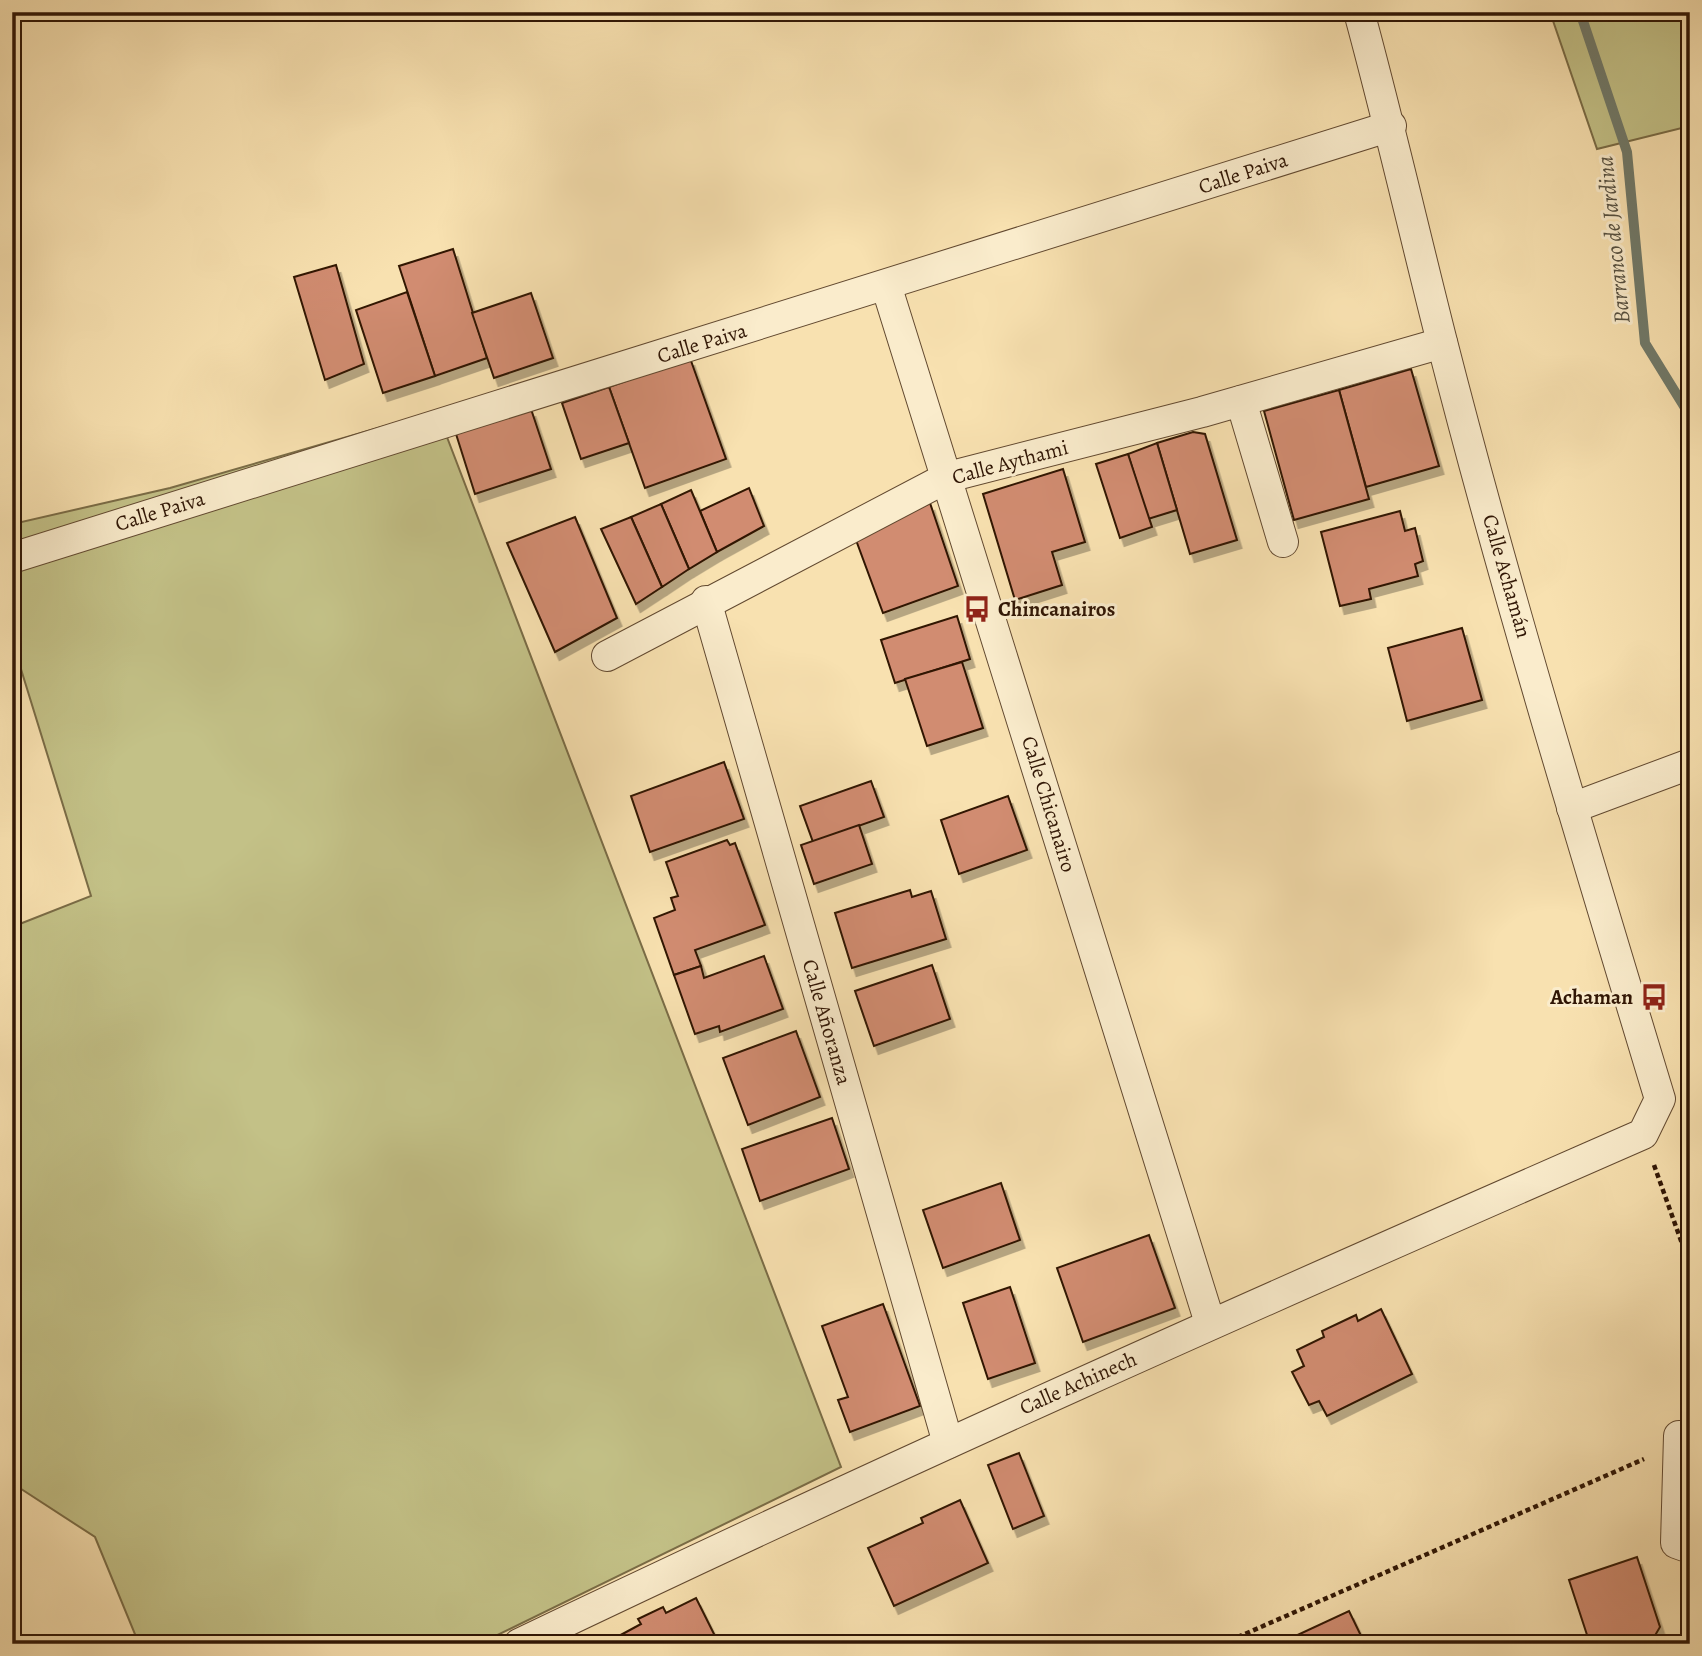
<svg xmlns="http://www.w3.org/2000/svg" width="1702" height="1656" viewBox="0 0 1702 1656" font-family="Alegreya,serif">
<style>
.green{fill:#c3c187;stroke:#7a6c46;stroke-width:2}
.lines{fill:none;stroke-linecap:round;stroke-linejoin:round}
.stream{stroke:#717a6a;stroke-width:10}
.building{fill:#d18c71;stroke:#301605;stroke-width:2;filter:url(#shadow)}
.street-casing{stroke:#624930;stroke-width:32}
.path{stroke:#301605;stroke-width:4.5;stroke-dasharray:5 3.5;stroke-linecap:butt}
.street{stroke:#faeccc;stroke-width:30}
.labels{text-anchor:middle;stroke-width:6;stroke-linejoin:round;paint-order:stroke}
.street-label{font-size:21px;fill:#301605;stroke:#faeccc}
.poi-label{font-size:21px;font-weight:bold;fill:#301605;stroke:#faeccc;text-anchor:start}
.water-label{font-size:23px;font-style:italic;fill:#565040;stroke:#faeccc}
</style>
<defs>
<filter id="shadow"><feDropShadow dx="4.5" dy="8" stdDeviation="0" flood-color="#0004"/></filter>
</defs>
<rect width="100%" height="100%" fill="#f8e1b0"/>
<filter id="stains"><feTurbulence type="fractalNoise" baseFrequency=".00286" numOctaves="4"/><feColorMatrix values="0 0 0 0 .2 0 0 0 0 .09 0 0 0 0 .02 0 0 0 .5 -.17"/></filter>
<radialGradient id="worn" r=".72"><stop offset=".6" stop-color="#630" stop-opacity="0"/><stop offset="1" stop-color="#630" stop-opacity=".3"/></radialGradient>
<g class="green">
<polygon points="1550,12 1690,12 1690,126 1597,149"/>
<polygon points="437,411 841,1467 479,1644 139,1644 95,1537 12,1483 12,927 91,896 12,640 12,549 17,523 170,488"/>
</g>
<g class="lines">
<polyline class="stream" points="1580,12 1627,152 1645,343 1690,416"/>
</g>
<g class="building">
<polygon points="453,249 487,358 435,376 399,266"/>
<polygon points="336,265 364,364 325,380 294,277"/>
<polygon points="407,292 435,376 383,393 356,310"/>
<polygon points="531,293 553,358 494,378 472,313"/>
<polygon points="690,358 726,459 645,488 609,387"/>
<polygon points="1411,369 1439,466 1366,487 1339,390"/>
<polygon points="609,387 629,443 581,459 562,403"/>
<polygon points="1339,390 1369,499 1294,520 1264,411"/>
<polygon points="531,409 551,469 475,494 456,434"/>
<polygon points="1193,432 1205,434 1237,540 1190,554 1157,443"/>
<polygon points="1157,443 1177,510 1148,519 1128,454"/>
<polygon points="1128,454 1152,527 1120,538 1096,464"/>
<polygon points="1063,469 1085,542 1052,552 1062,585 1015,600 983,494"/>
<polygon points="749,488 764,526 717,552 700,511"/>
<polygon points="691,490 717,552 689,569 661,504"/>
<polygon points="930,503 958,586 883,613 856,540"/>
<polygon points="661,504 689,569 662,587 631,517"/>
<polygon points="1400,511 1405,531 1415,528 1423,561 1415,564 1418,576 1369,589 1371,599 1340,606 1321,532"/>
<polygon points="575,517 617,618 555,652 507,543"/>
<polygon points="631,517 662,587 636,604 601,529"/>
<polygon points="957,616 970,659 895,683 881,640"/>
<polygon points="1462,628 1482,700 1407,721 1388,648"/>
<polygon points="962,662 983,728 927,746 905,679"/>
<polygon points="724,762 744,819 650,852 631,796"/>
<polygon points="871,781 884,817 813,842 800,806"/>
<polygon points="1008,796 1027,850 959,874 941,820"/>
<polygon points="859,825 872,864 814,884 801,845"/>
<polygon points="727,840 730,845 735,843 765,925 695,950 701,966 674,975 654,918 675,910 671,898 678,896 666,862"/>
<polygon points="910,890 912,897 931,891 946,939 852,968 835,913"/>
<polygon points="764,956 783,1009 720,1032 719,1026 695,1034 674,975 701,966 704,978"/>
<polygon points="932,965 950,1019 874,1046 855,991"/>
<polygon points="796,1031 820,1097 748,1125 723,1058"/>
<polygon points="832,1118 849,1169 760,1201 742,1149"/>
<polygon points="1001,1183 1020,1240 943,1268 923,1210"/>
<polygon points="1149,1235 1175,1308 1083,1342 1057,1268"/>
<polygon points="1010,1287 1035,1363 988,1379 963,1303"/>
<polygon points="883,1304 920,1406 850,1432 838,1400 848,1397 822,1326"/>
<polygon points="1381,1309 1412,1374 1327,1416 1319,1401 1309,1405 1292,1372 1304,1366 1297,1350 1324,1337 1322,1331 1356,1315 1358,1321"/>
<polygon points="1019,1453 1044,1516 1013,1529 988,1465"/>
<polygon points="960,1500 988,1563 894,1606 868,1548 923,1523 921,1518"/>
<polygon points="1637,1557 1660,1627 1650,1644 1590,1644 1569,1580"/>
<polygon points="696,1598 719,1644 604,1644 641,1624 638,1619 663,1607 666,1613"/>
<polygon points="1349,1611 1365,1644 1294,1644 1291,1638"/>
</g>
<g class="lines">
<defs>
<g id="street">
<polyline points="886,285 1210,1323"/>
<polyline points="1241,401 1283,542"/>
<polyline points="12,558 1391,126"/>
<polyline points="706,601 948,1443"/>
<polyline points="607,656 948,477 1202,412 1442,343"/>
<polyline points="1572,808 1690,764"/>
<polyline points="1679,1436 1676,1543 1690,1548"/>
<path d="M519,1644c371,-178 747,-345 1124,-510l17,-35c-76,-251 -153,-503 -218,-757 -28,-110 -53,-220 -83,-330"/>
</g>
</defs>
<use href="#street" class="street-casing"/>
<g class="path">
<polyline points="1654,1165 1690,1266"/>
<polyline points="1222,1644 1644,1459"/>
</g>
<use href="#street" class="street"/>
</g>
<defs>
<symbol id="bus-bare" viewBox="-9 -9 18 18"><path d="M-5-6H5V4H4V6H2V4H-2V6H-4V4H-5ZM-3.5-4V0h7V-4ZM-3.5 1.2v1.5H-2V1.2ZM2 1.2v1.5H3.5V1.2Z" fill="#8f2418" stroke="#faeccc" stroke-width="2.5" paint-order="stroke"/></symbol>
</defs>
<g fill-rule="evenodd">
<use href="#bus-bare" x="958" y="590" width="38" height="38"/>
<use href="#bus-bare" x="1635" y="978" width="38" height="38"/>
</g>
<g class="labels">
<g class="street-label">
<text transform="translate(1243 173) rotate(-18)" y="7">Calle Paiva</text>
<text transform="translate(702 343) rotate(-17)" y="7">Calle Paiva</text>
<text transform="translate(1010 462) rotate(-15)" y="7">Calle Aythami</text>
<text transform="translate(160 511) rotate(-17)" y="7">Calle Paiva</text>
<text transform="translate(1507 576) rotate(74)" y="7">Calle Achamán</text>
<text transform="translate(1049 804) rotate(73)" y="7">Calle Chicanairo</text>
<text transform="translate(827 1022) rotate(74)" y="7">Calle Añoranza</text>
<text transform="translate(1078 1383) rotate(-24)" y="7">Calle Achinech</text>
</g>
<g class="poi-label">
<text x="998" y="616">Chincanairos</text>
<text x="1633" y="1004" text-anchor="end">Achaman</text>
</g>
<g class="water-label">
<text transform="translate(1613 240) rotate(-96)" y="8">Barranco de Jardina</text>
</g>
</g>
<rect width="1702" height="1656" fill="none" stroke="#f8e1b0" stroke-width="42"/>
<rect x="14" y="14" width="1674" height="1628" fill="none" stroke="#301605" stroke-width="3.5"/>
<rect x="21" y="21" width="1660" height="1614" fill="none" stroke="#301605" stroke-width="2"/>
<rect width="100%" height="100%" filter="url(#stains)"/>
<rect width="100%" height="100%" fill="url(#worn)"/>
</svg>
